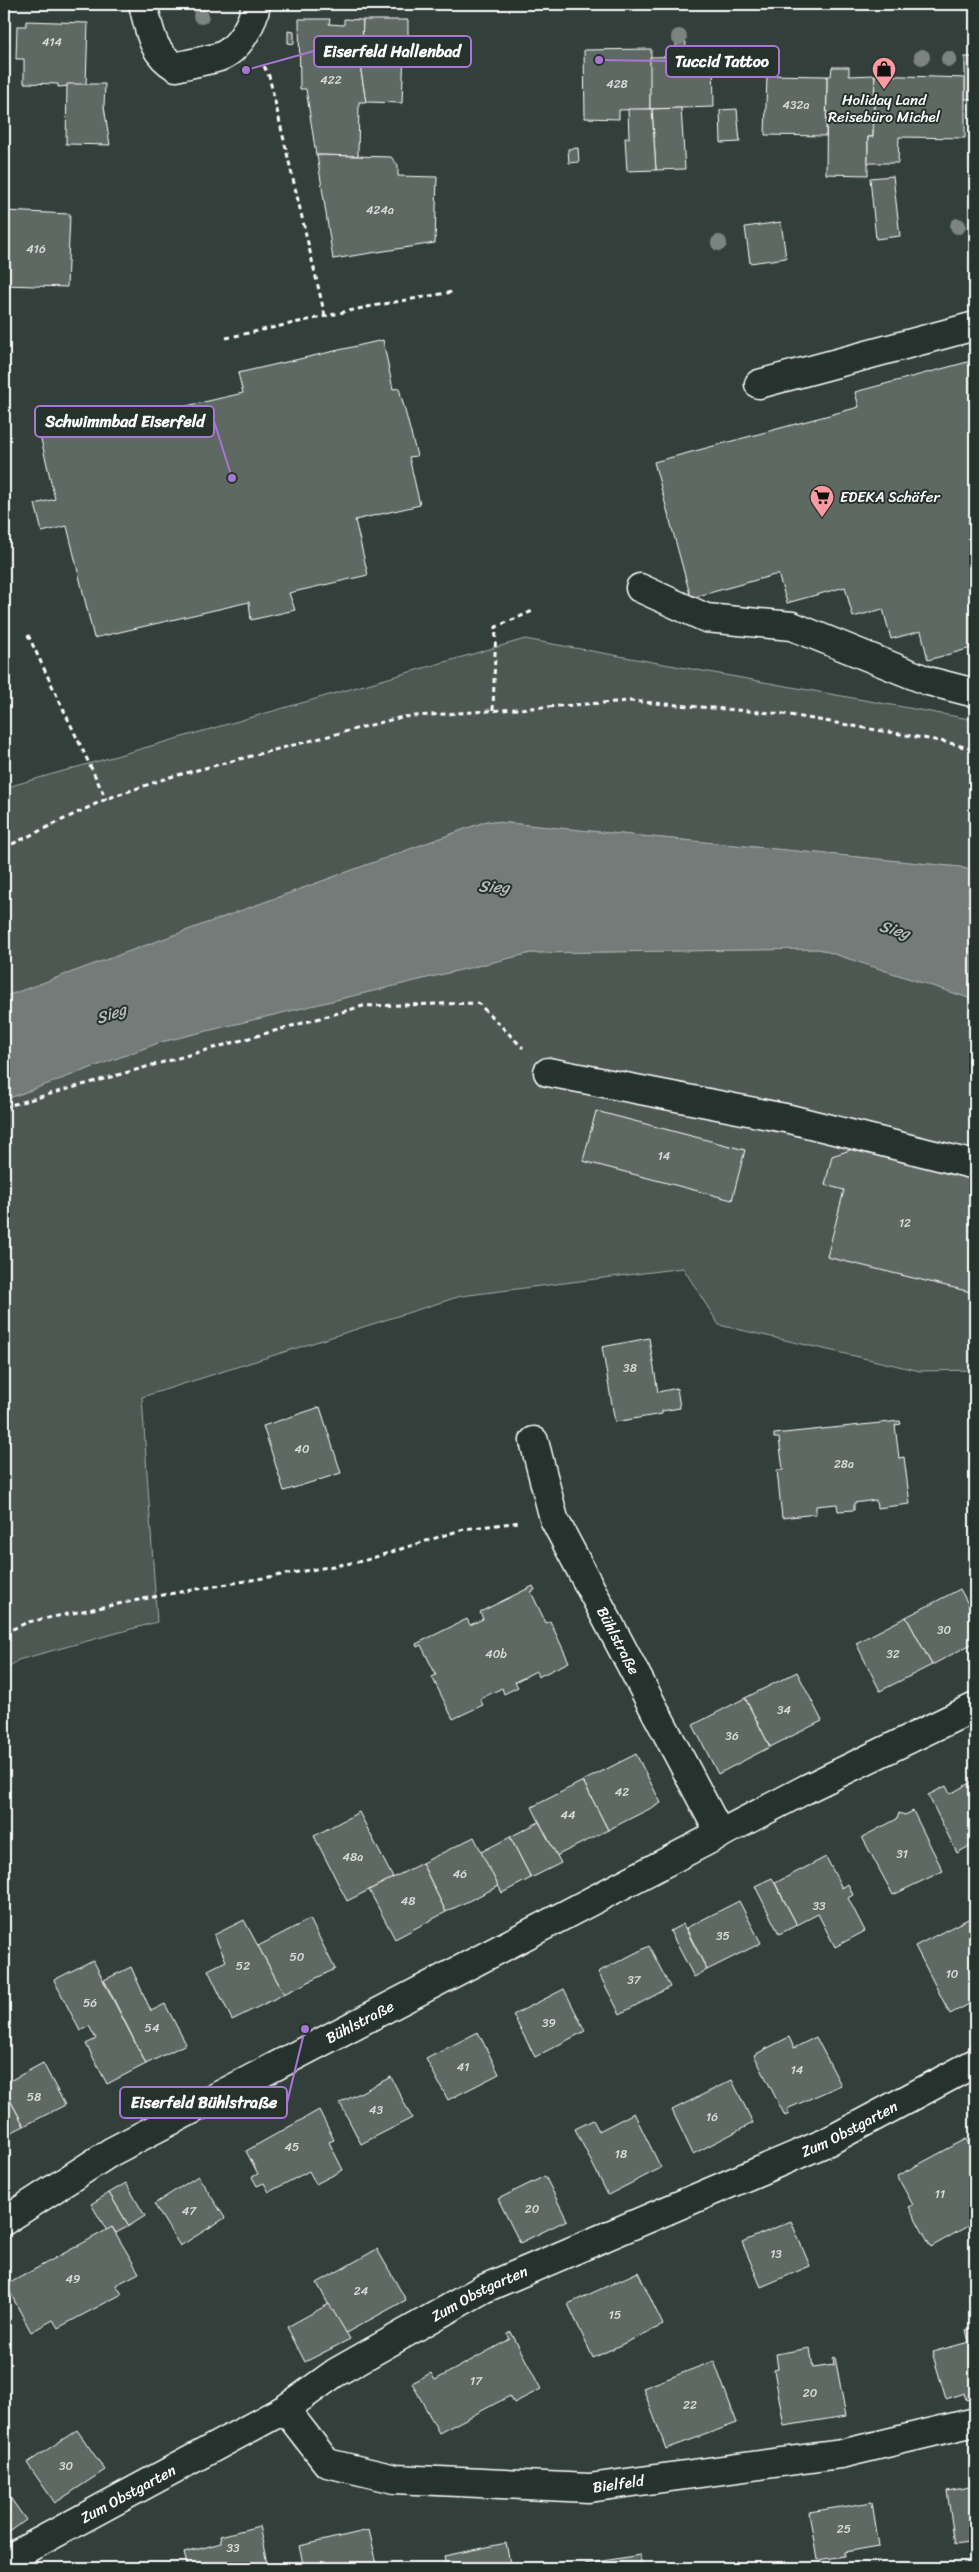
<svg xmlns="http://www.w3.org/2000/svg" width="979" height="2572" viewBox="0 0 979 2572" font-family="Sriracha,sans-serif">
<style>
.green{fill:#4d5853;stroke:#a6aca9}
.water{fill:#737b78;stroke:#abb0ae}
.building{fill:#5f6964;stroke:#fff}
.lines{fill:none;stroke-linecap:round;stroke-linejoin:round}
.minor-casing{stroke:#fff;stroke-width:31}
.path{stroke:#fff;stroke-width:3;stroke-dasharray:5 4;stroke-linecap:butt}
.minor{stroke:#26332d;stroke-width:28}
.tree{fill:#7c8480}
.labels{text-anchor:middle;stroke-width:4;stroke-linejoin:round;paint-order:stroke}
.number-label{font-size:12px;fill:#d7dad8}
.poi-label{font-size:15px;fill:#fff;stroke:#26332d}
.street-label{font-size:15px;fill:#fff;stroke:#26332d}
.water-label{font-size:16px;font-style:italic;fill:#b9bdbc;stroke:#26332d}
.leader{fill:none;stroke:#a976d5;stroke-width:2}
.callout-dot{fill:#a976d5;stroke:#26332d;stroke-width:2}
.callout{fill:#26332d;stroke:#a976d5;stroke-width:2}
.callout-label{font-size:16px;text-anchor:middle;font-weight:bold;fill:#fff}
</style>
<rect width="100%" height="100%" fill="#333f3a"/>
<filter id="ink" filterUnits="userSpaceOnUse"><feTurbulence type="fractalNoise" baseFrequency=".02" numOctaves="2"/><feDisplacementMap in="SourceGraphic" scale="10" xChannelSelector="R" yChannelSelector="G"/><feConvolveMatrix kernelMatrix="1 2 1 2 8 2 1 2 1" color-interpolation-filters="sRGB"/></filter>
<g filter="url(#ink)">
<g class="green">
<polygon points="525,639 975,720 975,872 960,867 487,821 4,997 4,788"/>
<polygon points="819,949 975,1000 975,1370 920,1371 719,1325 683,1268 461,1296 142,1397 157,1622 18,1660 4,1672 4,1100 161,1042 531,953"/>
</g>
<polygon class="water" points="487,821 960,867 975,872 975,1000 819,949 531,953 161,1042 4,1100 4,997"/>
<g class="building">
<polygon points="299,19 330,19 329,24 344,25 344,19 363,20 361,71 366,102 359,102 358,156 316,155 306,89 300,89"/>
<polygon points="363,20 408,20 408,51 404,51 402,103 366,102 361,71"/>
<polygon points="26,21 88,23 86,85 58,87 58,84 24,83 24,59 16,59 17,26 26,26"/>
<polygon points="288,31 294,32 294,44 288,43"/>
<polygon points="676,42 686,42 685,56 677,57"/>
<polygon points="651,49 650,109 619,110 619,119 585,118 584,50"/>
<polygon points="713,56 714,107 650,109 650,57"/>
<rect x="965" y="57" width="10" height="42"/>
<polygon points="832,67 849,67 849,76 875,75 873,137 868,137 868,175 826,174 827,76 831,76"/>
<polygon points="767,75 827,76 826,136 765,135"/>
<polygon points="875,75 965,78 965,138 899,137 898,163 868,163 868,137 873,137"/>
<polygon points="67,84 105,84 104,106 110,145 66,144"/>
<polygon points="681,108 685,169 656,170 652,109"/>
<polygon points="628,109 652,109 656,170 627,171 625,138 629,138"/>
<polygon points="737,109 740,142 721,143 720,110"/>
<polygon points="578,148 579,162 569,163 568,149"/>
<polygon points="317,155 391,157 398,165 398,176 437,177 435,243 333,259"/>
<polygon points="893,176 900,236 876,239 870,178"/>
<polygon points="4,211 70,214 67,287 4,285"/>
<polygon points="781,222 786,258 750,263 745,227"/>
<polygon points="4,285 9,286 8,316 4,317"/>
<polygon points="383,340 393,389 399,388 417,456 409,457 420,505 355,520 368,575 289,593 295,610 251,620 249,602 94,638 67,526 42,532 35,504 55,499 39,431 89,420 91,428 243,393 238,373"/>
<polygon points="975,360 975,647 928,660 921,631 891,639 883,609 853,617 845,587 787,603 778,574 691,598 654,462 859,407 855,392"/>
<polygon points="596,1111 745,1150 732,1200 583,1161"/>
<polygon points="853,1149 975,1177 975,1293 827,1257 844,1190 825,1185 832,1156"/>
<polygon points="649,1338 658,1392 677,1388 680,1408 662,1411 662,1414 615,1422 602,1347"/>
<polygon points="320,1407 341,1473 284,1491 263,1426"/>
<polygon points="900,1421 901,1424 895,1425 899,1458 904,1457 910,1504 877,1508 876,1500 854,1503 854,1510 838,1511 837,1504 816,1506 816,1514 782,1518 777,1470 783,1470 779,1438 774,1438 774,1434"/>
<polygon points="533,1586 535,1590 531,1592 546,1623 550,1621 569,1662 538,1677 536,1671 515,1682 518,1687 504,1694 502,1688 480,1699 483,1705 453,1719 432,1677 436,1675 421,1645 417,1647 416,1644 467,1619 470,1625 483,1619 480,1612"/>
<polygon points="960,1589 975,1617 975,1642 932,1665 906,1617"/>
<polygon points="906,1617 932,1665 880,1691 856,1643"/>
<polygon points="797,1672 822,1721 770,1747 745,1698"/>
<polygon points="745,1698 770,1747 718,1774 693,1725"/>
<polygon points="636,1754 661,1803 608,1830 583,1781"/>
<polygon points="975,1780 975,1832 971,1834 975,1843 957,1853 928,1795 946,1786 950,1794"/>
<polygon points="583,1781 608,1830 556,1856 532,1807"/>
<polygon points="913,1811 943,1871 893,1895 862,1837 897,1819 899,1813 905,1815"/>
<polygon points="359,1812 393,1878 347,1901 314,1836"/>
<polygon points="539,1822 561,1863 531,1878 510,1837"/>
<polygon points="474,1837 499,1886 446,1912 422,1863"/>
<polygon points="510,1837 531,1878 502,1893 481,1852"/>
<polygon points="826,1857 842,1888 848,1884 853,1895 848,1898 865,1931 835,1947 818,1914 797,1925 775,1883"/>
<polygon points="422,1863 446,1912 395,1939 369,1890"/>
<polygon points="772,1878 797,1925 779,1934 755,1886"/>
<polygon points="739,1901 761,1943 707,1970 686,1928"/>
<polygon points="970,1918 975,1929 975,2001 950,2014 915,1946"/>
<polygon points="310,1919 335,1969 284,1994 258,1946"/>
<polygon points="244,1920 284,1994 232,2020 208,1970 226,1961 214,1935"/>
<polygon points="683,1924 707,1970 694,1977 670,1931"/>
<polygon points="649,1946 670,1987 620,2014 598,1972"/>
<polygon points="93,1960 146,2064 107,2084 86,2044 96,2039 89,2026 80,2031 54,1980"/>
<polygon points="131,1967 151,2011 165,2004 186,2044 146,2064 104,1980"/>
<polygon points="564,1989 585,2031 535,2057 513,2015"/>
<polygon points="478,2032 499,2074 448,2100 426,2059"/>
<polygon points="789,2037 794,2048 816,2037 841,2085 787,2109 789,2114 785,2116 754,2055"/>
<polygon points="43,2063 65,2105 24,2126 4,2089 4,2084"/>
<polygon points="391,2077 412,2118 361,2144 340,2103"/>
<polygon points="732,2080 753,2123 693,2154 672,2110"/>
<polygon points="4,2089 24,2126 4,2136"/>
<polygon points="319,2110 334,2140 329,2142 343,2170 316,2184 309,2171 269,2192 264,2183 257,2186 252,2177 258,2174 246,2151"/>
<polygon points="634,2113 661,2168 608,2195 575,2129 593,2120 599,2131"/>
<polygon points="966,2139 975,2156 975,2187 970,2190 975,2198 975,2222 931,2247 909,2207 913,2205 897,2176"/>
<polygon points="198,2176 225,2218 180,2246 154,2204"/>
<polygon points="545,2176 567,2220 520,2243 498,2199"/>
<polygon points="126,2183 145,2216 129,2226 109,2193"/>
<polygon points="109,2193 129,2226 116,2233 112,2227 107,2231 91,2204"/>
<polygon points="791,2221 810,2266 761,2287 742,2242"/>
<polygon points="112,2227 139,2273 116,2285 122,2294 58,2328 53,2320 31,2332 6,2285"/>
<polygon points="377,2249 406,2300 344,2334 317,2283"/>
<polygon points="638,2272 663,2325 593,2358 568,2304"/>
<polygon points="329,2304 350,2339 305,2362 287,2327"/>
<polygon points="975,2327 975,2397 966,2400 964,2393 946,2399 932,2352 969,2342 966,2330"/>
<polygon points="511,2332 541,2389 514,2403 510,2396 439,2433 412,2383 431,2373 435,2380 510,2339 507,2334"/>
<polygon points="810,2348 813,2368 834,2365 833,2358 835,2357 846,2416 784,2426 774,2370 778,2369 776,2354"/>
<polygon points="714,2361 737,2423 666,2449 643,2388"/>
<polygon points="77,2430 105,2470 55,2503 27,2463"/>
<polygon points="975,2486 975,2541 955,2544 947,2491"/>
<polygon points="4,2489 26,2520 4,2536"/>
<polygon points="872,2502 879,2546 845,2552 845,2556 817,2560 809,2512"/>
<polygon points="259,2526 268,2568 188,2568 184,2553 221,2543 220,2536"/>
<polygon points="369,2530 378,2568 304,2568 299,2546"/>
<polygon points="506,2543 511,2568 446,2568 444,2556"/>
<polygon points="640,2555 642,2568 586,2568 585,2564"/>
</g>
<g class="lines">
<defs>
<g id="minor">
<path d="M143,4c7,27 8,48 33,63 14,-4 29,-6 43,-10 20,-7 34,-34 37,-53"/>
<polyline points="759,384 975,326"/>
<polyline points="640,588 706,618 792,626 928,681 975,693"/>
<polyline points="548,1072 790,1119 975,1165"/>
<path id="s1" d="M534,1441l20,78 166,315"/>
<path id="s2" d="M4,2221l107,-69 697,-364 167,-81"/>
<path id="s3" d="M285,2409l42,54 68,16 194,9 252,-34 134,-32"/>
<path id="s4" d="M4,2561l281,-152 50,-36 148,-84 344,-147 148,-79"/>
</g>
</defs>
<use href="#minor" class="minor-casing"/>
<g class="path">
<polyline points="264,66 269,76 325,316"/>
<polyline points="226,338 367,307 452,292"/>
<polyline points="28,635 106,799"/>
<polyline points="493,710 496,627 535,610"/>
<polyline points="4,848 106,799 170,777 402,717 630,701 784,714 946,742 975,750"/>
<polyline points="4,1107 363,1006 478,1003 523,1048"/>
<polyline points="4,1633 28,1622 163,1595 363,1561 464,1529 520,1522"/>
</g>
<use href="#minor" class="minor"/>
</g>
<g class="tree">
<circle cx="201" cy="16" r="8"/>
<circle cx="679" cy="37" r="8"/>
<circle cx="922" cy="57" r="8"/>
<circle cx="949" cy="59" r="8"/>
<circle cx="958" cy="226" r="8"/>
<circle cx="719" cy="243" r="8"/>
</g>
</g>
<defs>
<symbol id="shop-pin" viewBox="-11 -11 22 30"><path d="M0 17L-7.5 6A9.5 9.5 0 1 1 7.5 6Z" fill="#ff9aa2" stroke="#26332d"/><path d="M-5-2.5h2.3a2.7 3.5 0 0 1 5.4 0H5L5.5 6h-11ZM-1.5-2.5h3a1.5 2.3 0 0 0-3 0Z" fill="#111"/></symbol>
<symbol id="supermarket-pin" viewBox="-11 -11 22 30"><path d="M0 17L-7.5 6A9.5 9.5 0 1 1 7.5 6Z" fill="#ff9aa2" stroke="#26332d"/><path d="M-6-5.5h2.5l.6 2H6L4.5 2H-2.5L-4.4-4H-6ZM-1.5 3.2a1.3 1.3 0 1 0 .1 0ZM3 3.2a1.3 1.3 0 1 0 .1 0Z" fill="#111"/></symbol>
</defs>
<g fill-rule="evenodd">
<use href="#shop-pin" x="870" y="55" width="28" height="38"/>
<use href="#supermarket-pin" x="808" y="483" width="28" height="38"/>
</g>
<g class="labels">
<g class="number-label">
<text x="52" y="46">414</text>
<text x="331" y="84">422</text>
<text x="617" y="88">428</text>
<text x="796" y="109">432a</text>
<text x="380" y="214">424a</text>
<text x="36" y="253">416</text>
<text x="664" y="1160">14</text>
<text x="905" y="1227">12</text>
<text x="630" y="1372">38</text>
<text x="302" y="1453">40</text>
<text x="844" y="1468">28a</text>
<text x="944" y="1634">30</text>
<text x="496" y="1658">40b</text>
<text x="893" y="1658">32</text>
<text x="784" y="1714">34</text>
<text x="732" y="1740">36</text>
<text x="622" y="1796">42</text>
<text x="568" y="1819">44</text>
<text x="902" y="1858">31</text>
<text x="353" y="1861">48a</text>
<text x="460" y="1878">46</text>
<text x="408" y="1905">48</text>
<text x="819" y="1910">33</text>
<text x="723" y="1940">35</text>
<text x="297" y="1961">50</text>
<text x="243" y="1970">52</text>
<text x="952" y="1978">10</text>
<text x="634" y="1984">37</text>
<text x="90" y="2007">56</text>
<text x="549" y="2027">39</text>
<text x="152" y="2032">54</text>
<text x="463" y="2071">41</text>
<text x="797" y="2074">14</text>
<text x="34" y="2101">58</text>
<text x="376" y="2114">43</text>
<text x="712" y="2121">16</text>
<text x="292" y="2151">45</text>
<text x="621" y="2158">18</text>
<text x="940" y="2198">11</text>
<text x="532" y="2213">20</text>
<text x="189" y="2215">47</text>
<text x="776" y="2258">13</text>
<text x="73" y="2283">49</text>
<text x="361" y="2295">24</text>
<text x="615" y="2319">15</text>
<text x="476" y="2385">17</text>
<text x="810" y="2397">20</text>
<text x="690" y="2409">22</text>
<text x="66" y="2470">30</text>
<text x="844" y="2533">25</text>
<text x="233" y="2552">33</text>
</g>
<g class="poi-label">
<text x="884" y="105">Holiday Land<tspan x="884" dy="17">Reisebüro Michel</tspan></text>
<text x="840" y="502" text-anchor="start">EDEKA Schäfer</text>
</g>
<g class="street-label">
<text dy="5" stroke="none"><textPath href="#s1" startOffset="218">Bühlstraße</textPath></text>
<text dy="5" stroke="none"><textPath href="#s2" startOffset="408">Bühlstraße</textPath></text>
<text dy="5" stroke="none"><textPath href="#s4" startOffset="951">Zum Obstgarten</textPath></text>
<text dy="5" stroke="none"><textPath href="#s4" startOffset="546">Zum Obstgarten</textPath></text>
<text dy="5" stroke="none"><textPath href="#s3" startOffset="362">Bielfeld</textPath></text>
<text dy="5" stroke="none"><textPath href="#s4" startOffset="141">Zum Obstgarten</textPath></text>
</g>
<g class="water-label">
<text transform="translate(494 886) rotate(3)" y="6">Sieg</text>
<text transform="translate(895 929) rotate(16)" y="6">Sieg</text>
<text transform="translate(111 1013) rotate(-19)" y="6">Sieg</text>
</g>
</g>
<path class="leader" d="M246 70L314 51M599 60L666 61M232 478L214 421M305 2029L287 2103"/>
<g class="callout-dot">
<circle cx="246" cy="70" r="5"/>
<circle cx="599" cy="60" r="5"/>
<circle cx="232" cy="478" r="5"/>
<circle cx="305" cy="2029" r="5"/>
</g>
<g class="callout">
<rect x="314" y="36" width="157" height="31" rx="5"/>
<rect x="666" y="46" width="113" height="31" rx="5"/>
<rect x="35" y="406" width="179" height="31" rx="5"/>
<rect x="120" y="2087" width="167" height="31" rx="5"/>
</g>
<g class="callout-label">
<text x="392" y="57">Eiserfeld Hallenbad</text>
<text x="722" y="67">Tuccid Tattoo</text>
<text x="125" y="427">Schwimmbad Eiserfeld</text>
<text x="204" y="2108">Eiserfeld Bühlstraße</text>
</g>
<rect width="979" height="2572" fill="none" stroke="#26332d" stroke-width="20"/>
<rect x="10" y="10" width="959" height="2552" fill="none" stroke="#fff" stroke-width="2" filter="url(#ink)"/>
</svg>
